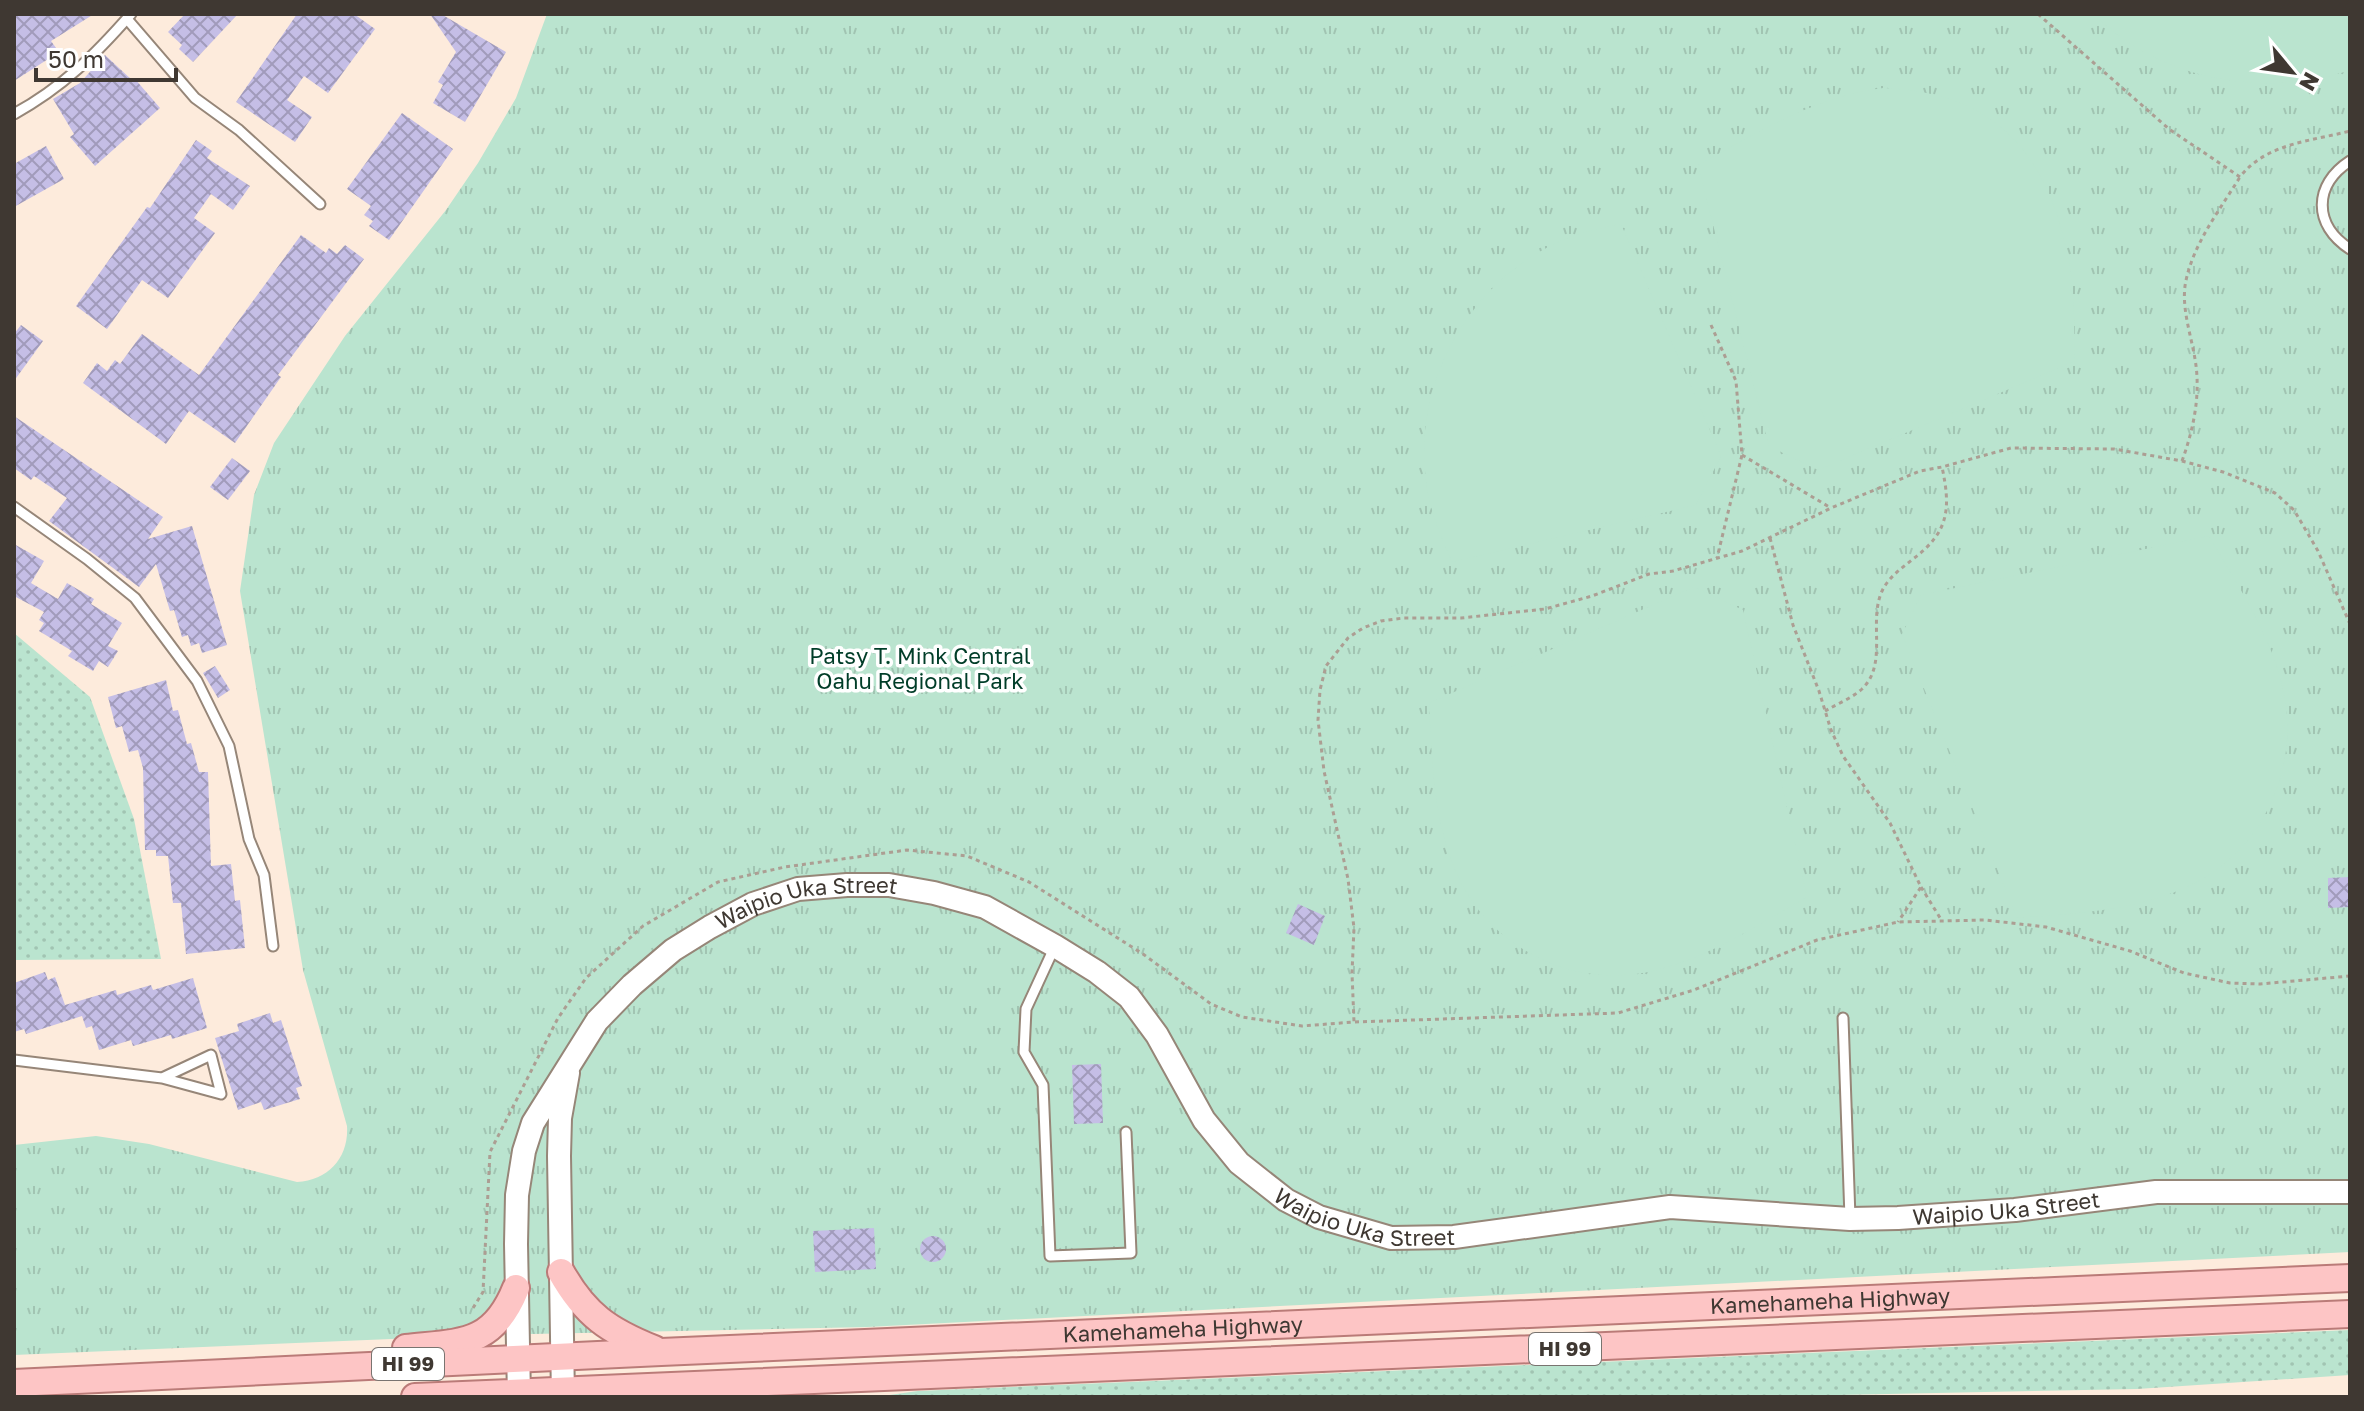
<svg xmlns="http://www.w3.org/2000/svg" width="2364" height="1411" viewBox="0 0 2364 1411" font-family="'Golos Text',sans-serif">
<style>
.grass{fill:url(#grass-dots)}
.park{fill:url(#park-tufts)}
.pitch{fill:#bae4cf}
.building{fill:url(#building-cross-hatch)}
.lines{fill:none;stroke-linecap:round;stroke-linejoin:round}
.service-casing{stroke:#968678;stroke-width:13}
.tertiary-casing{stroke:#968678;stroke-width:26}
.primary-casing{stroke:#ba7b78;stroke-width:30}
.path{stroke:#ac9e93;stroke-width:3;stroke-dasharray:4 4;stroke-linecap:butt}
.service{stroke:#fff;stroke-width:9}
.tertiary{stroke:#fff;stroke-width:22}
.primary{stroke:#fdc5c5;stroke-width:26}
.labels{text-anchor:middle;stroke-width:7;stroke-linejoin:round;paint-order:stroke}
.shield{fill:#fff;stroke:#797470;stroke-width:2}
.shield-label{font-size:20px;font-weight:bold;fill:#3f3832}
.park-label{font-size:22px;fill:#003d28;stroke:#fff}
.street-label{font-size:22px;fill:#3f3832;stroke:#fff}
</style>
<defs>
<pattern id="grass-dots" width="8" height="8" patternUnits="userSpaceOnUse" patternTransform="scale(2)"><rect width="8" height="8" fill="#bae4cf"/><path d="M2 2h.1M6 6h.1" fill="none" stroke="#a1c4b2" stroke-width="1.8" stroke-linecap="round"/></pattern>
<pattern id="park-tufts" width="24" height="20" patternUnits="userSpaceOnUse" patternTransform="scale(2)"><rect width="24" height="20" fill="#bae4cf"/><path d="M3 7l-1-3M5 7V3M7 7l1-3M15 17l-1-3M17 17v-4M19 17l1-3" fill="none" stroke="#a1c4b2"/></pattern>
<pattern id="building-cross-hatch" width="8" height="8" patternUnits="userSpaceOnUse" patternTransform="scale(2)"><rect width="8" height="8" fill="#c5bee6"/><path d="M0 0l8 8M0 8l8-8" fill="none" stroke="#a19bbb"/></pattern>
</defs>
<rect width="100%" height="100%" fill="#fdebdc"/>
<g class="grass">
<polygon points="14,633 90,697 134,819 161,959 14,960"/>
<polygon points="2350,1330 2350,1375 2137,1389 1737,1397 875,1397 918,1391"/>
</g>
<path class="park" d="M547,14h1803v1238l-1483,75 -381,8 -472,20v-210l82,-9 53,8 148,38c32,-2 52,-25 50,-56l-44,-156 -63,-379 14,-96 20,-52 71,-107 101,-126 32,-47 38,-65z"/>
<g class="pitch">
<path d="M2094,14h256v56c-85,29 -192,10 -256,-56z"/>
<path d="M1883,88c120,4 171,75 188,187 4,28 3,58 4,86l-257,109 -49,-24 -71,-281c60,-33 116,-68 185,-77z"/>
<path d="M1621,224l100,232 -25,49 -244,57c-9,-21 -18,-41 -23,-64 -22,-102 33,-210 127,-255 21,-10 43,-15 65,-19z"/>
<path d="M2209,536c29,50 64,101 75,158 8,38 2,78 -15,113 -49,99 -155,104 -252,111l-115,-284 19,-39z"/>
<path d="M1694,587l49,23 64,287c-50,28 -101,63 -159,75 -35,7 -75,3 -107,-13 -104,-51 -107,-154 -112,-256z"/>
</g>
<g class="building">
<polygon points="14,14 94,14 51,41 59,52 14,81"/>
<polygon points="185,14 238,14 193,62 179,49 182,45 168,32"/>
<polygon points="297,14 354,14 375,29 328,93 304,76 287,100 312,117 295,142 236,102"/>
<polygon points="430,14 441,14 506,52 465,122 433,103 443,85 438,82 456,52"/>
<polygon points="105,55 133,81 135,79 160,108 95,166 70,137 74,134 53,99 80,83"/>
<polygon points="402,113 453,149 389,240 369,226 373,221 364,215 371,206 347,189"/>
<polygon points="196,140 212,151 207,158 250,186 233,210 211,194 194,218 215,233 168,298 142,280 107,329 76,306 147,207 150,208"/>
<polygon points="46,146 64,179 14,207 14,164"/>
<polygon points="301,235 326,253 329,248 337,254 345,245 364,259 278,375 281,377 235,443 189,411 166,444 83,383 97,363 107,371 115,360 120,364 142,334 199,375"/>
<polygon points="21,325 43,341 14,381 14,334"/>
<polygon points="14,416 163,517 148,539 192,526 227,645 202,653 199,643 191,646 188,635 182,637 174,610 170,611 156,564 139,587 49,521 67,498 34,476 31,480 14,468"/>
<polygon points="232,458 250,471 228,500 210,487"/>
<polygon points="14,544 44,561 31,583 58,599 67,583 94,599 91,604 122,623 108,646 118,651 108,667 99,661 93,671 68,656 72,651 39,631 44,623 39,620 44,612 14,596"/>
<polygon points="215,666 230,690 218,698 203,673"/>
<polygon points="166,680 173,711 178,710 187,744 191,743 199,772 208,772 211,866 231,864 235,901 240,900 245,948 186,954 181,903 173,903 168,856 156,856 156,850 145,850 143,768 138,750 129,752 122,726 116,728 108,697"/>
<polygon points="2350,877 2350,907 2328,908 2328,878"/>
<polygon points="1298,904 1325,916 1314,945 1286,933"/>
<polygon points="45,972 48,980 55,977 65,1005 116,990 117,995 151,985 153,990 193,978 207,1028 172,1039 171,1035 133,1046 131,1040 99,1050 92,1026 86,1028 82,1016 26,1034 24,1029 14,1032 14,983"/>
<polygon points="270,1013 273,1023 281,1020 302,1086 296,1088 300,1099 264,1110 261,1102 238,1110 215,1038 239,1031 237,1024"/>
<polygon points="1101,1064 1103,1123 1074,1124 1072,1065"/>
<polygon points="874,1228 876,1269 815,1272 813,1231"/>
<circle cx="933" cy="1249" r="13"/>
</g>
<g class="lines">
<defs>
<g id="service">
<polyline points="127,19 195,98 239,130 320,204"/>
<path d="M14,114c49,-27 81,-59 117,-100"/>
<path d="M2350,161c-37,24 -37,64 0,88"/>
<polyline points="14,507 87,559 135,598 197,681 229,746 249,839 264,875 273,946"/>
<polyline points="1055,946 1026,1009 1024,1052 1043,1085 1050,1256 1131,1253 1126,1132"/>
<polyline points="1843,1018 1850,1218"/>
<polyline points="14,1060 162,1078 221,1094 211,1055 162,1078"/>
</g>
<g id="tertiary">
<path id="s1" d="M519,1397l-3,-153 1,-49 7,-44 9,-28 64,-102 35,-36 41,-35 37,-23 43,-23 45,-15 49,-4h42l45,8 51,14 70,39 42,26 32,25 28,38 47,85 35,43 47,37 33,17 72,21 63,-1 216,-30 180,12 48,-1 117,-8 141,-18h194"/>
<polyline points="563,1397 559,1156 560,1118 568,1073"/>
</g>
<g id="primary">
<path d="M561,1272c24,43 48,59 93,77"/>
<path d="M406,1348c55,-6 87,-2 110,-60"/>
<path id="s2" d="M14,1383l647,-31 1689,-74"/>
<polyline points="415,1397 2350,1314"/>
</g>
</defs>
<use href="#service" class="service-casing"/>
<use href="#tertiary" class="tertiary-casing"/>
<use href="#primary" class="primary-casing"/>
<g class="path">
<path d="M2038,14l131,115 71,48c26,-34 72,-36 110,-46"/>
<polyline points="1711,325 1736,381 1742,455 1717,558"/>
<polyline points="1742,455 1831,508"/>
<path d="M2182,461c12,-33 19,-68 13,-102 -4,-24 -13,-49 -10,-73 6,-39 34,-75 55,-109"/>
<polyline points="1770,538 1793,625 1819,691 1831,730 1843,756 1890,823 1921,887 1898,922"/>
<path d="M1825,711c12,-7 27,-13 37,-22 27,-26 5,-69 21,-100 7,-13 19,-21 30,-30 36,-27 38,-50 29,-92"/>
<polyline points="1921,887 1942,921"/>
<polyline points="1355,1022 1618,1013 1694,990 1817,940 1898,922 1985,920 2046,927 2130,951 2184,973 2230,983 2260,984 2350,976"/>
<polyline points="473,1308 483,1292 490,1152 558,1018 586,978 643,926 718,882 785,867 907,850 967,856 1029,882 1143,954 1211,1004 1242,1017 1302,1026 1354,1022 1352,973 1354,928 1348,879 1324,771 1318,720 1320,690 1326,666 1348,638 1363,628 1381,621 1403,618 1461,618 1545,609 1592,596 1649,574 1673,571 1742,551 1831,508 1920,471 1942,467 2011,448 2114,449 2182,461 2223,472 2275,493 2294,510 2318,551 2350,624"/>
</g>
<use href="#service" class="service"/>
<use href="#tertiary" class="tertiary"/>
<use href="#primary" class="primary"/>
</g>
<g class="labels">
<g class="shield">
<rect x="1529" y="1333" width="72" height="32" rx="6"/>
<rect x="372" y="1348" width="72" height="32" rx="6"/>
</g>
<g class="shield-label">
<text x="1565" y="1356">HI 99</text>
<text x="408" y="1371">HI 99</text>
</g>
<g class="park-label">
<text x="920" y="664">Patsy T. Mink Central<tspan x="920" dy="25">Oahu Regional Park</tspan></text>
</g>
<g class="street-label">
<text dy="8" stroke="none"><textPath href="#s1" startOffset="646">Waipio Uka Street</textPath></text>
<text dy="8" stroke="none"><textPath href="#s1" startOffset="1990">Waipio Uka Street</textPath></text>
<text dy="8" stroke="none"><textPath href="#s1" startOffset="1342">Waipio Uka Street</textPath></text>
<text dy="8" stroke="none"><textPath href="#s2" startOffset="1818">Kamehameha Highway</textPath></text>
<text dy="8" stroke="none"><textPath href="#s2" startOffset="1170">Kamehameha Highway</textPath></text>
</g>
</g>
<rect width="2364" height="1411" fill="none" stroke="#3f3832" stroke-width="32"/>
<g transform="translate(2292 72) rotate(119)" stroke="#ffffff" stroke-width="6" paint-order="stroke">
<path d="M0-6L14 30L0 20L-14 30Z" fill="#3f3832"/>
<text y="-12" font-size="22" font-weight="bold" text-anchor="middle" fill="#3f3832">N</text>
</g>
<path d="M36 68v12h140v-12" fill="none" stroke="#3f3832" stroke-width="4"/>
<text x="48" y="68" font-size="24" fill="#3f3832" stroke="#ffffff" stroke-width="6" paint-order="stroke">50 m</text>
</svg>
